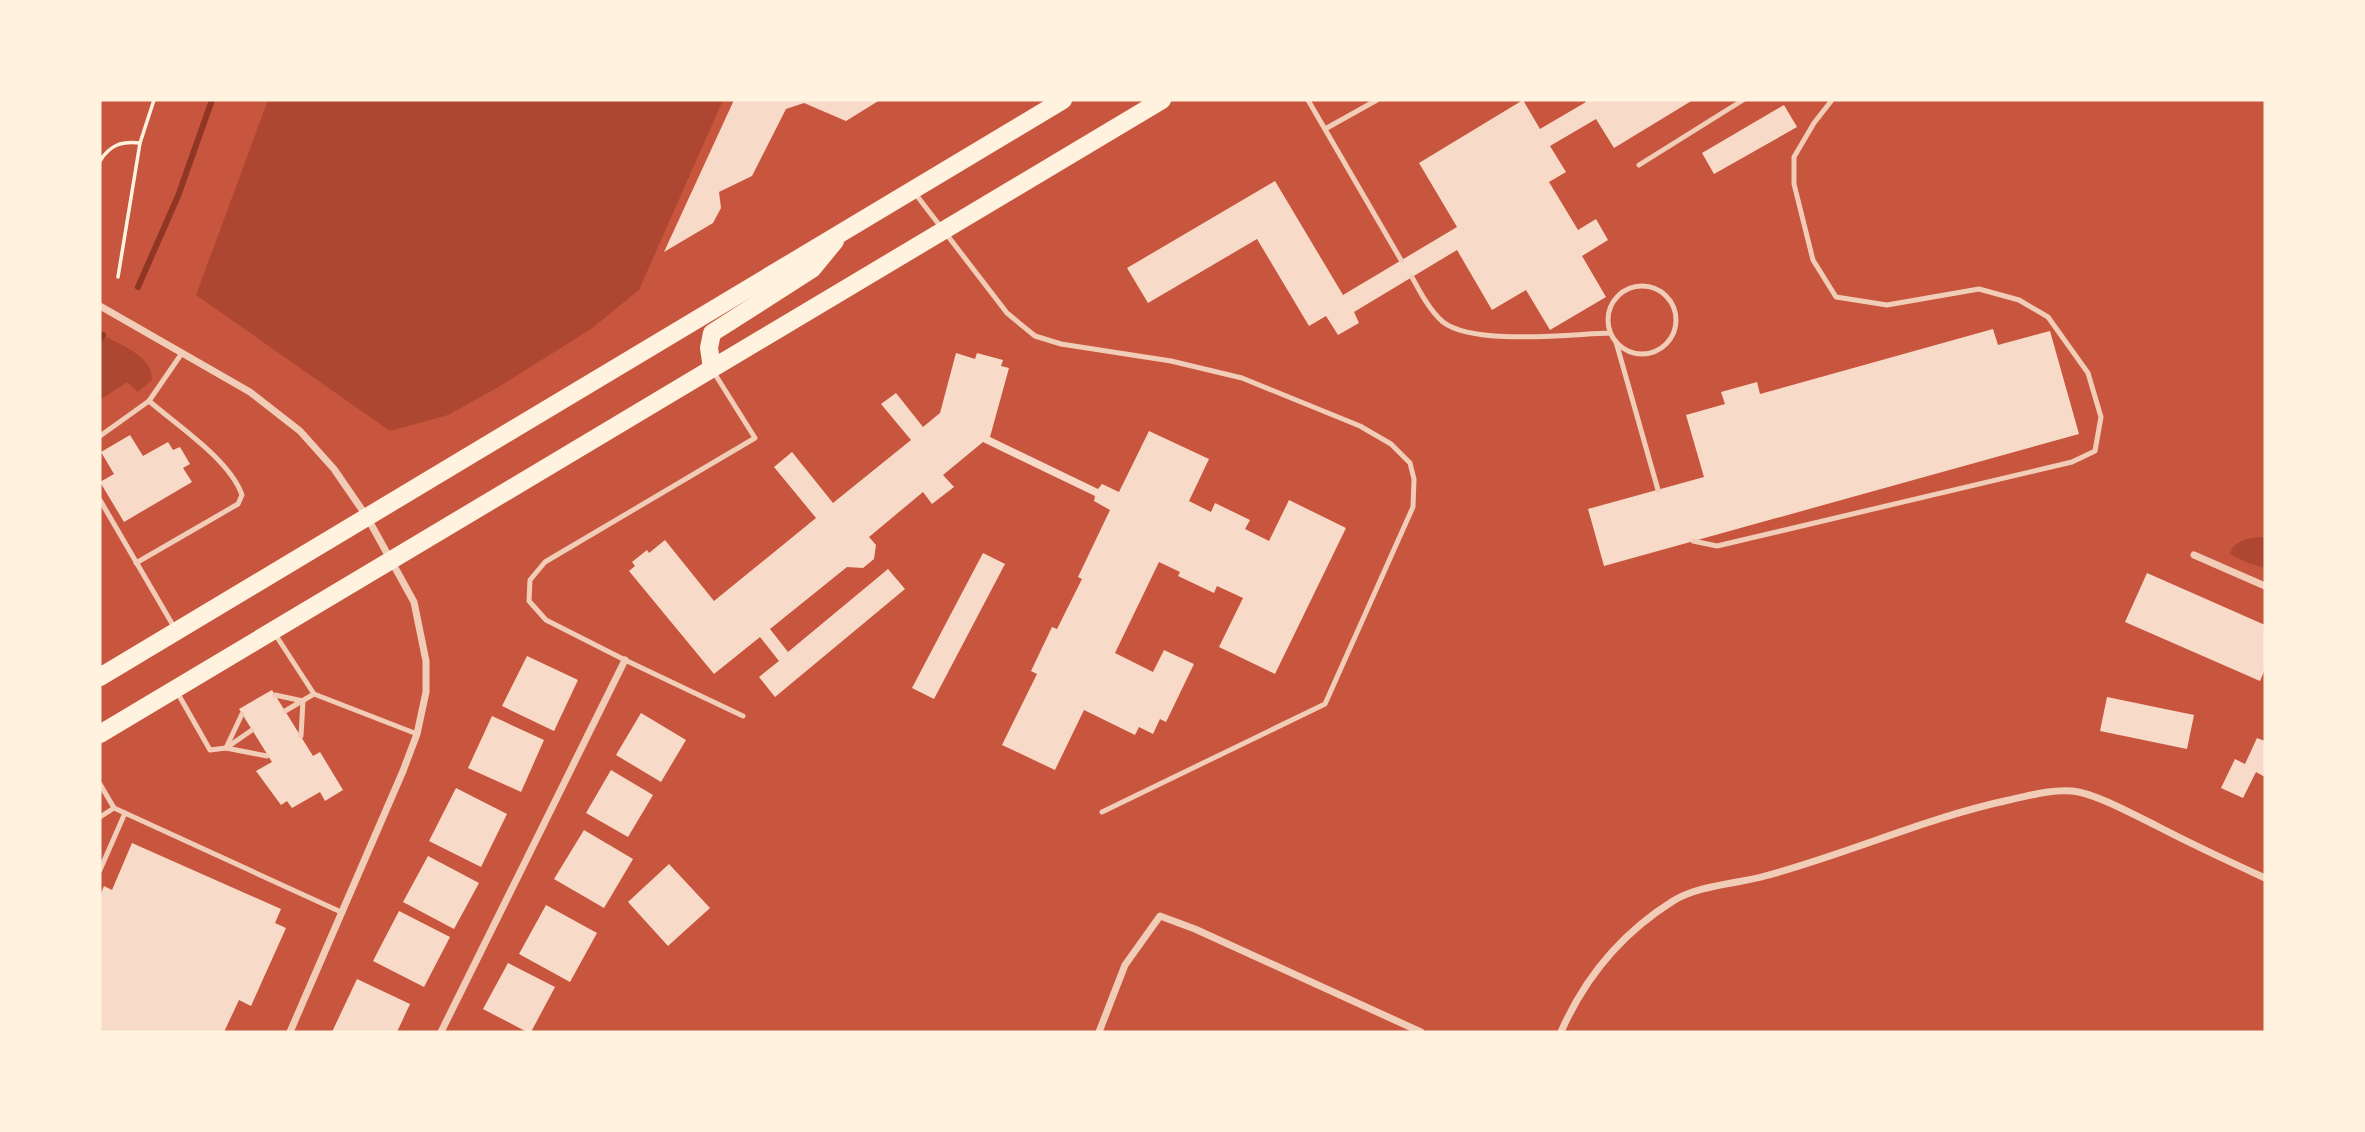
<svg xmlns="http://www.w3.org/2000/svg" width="2365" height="1132" viewBox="0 0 2365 1132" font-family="Lato,sans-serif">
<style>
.green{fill:#ae4732}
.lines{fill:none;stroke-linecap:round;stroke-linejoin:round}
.stream{stroke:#8f3625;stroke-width:6}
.building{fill:#f7dbc8}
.path{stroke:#fff3e0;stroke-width:3.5}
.service{stroke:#f1ccb7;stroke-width:5}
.minor{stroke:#f1ccb7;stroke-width:7}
.primary{stroke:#fff3e0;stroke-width:18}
</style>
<rect width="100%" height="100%" fill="#c8553d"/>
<g class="green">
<polygon points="268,100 723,100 639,290 591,329 495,389 448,415 390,431 196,295"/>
<path d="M100,334c18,10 53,21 52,46l-14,12 -11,-10 -27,18z"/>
<path d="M2262,537l3,2v29l-17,-5 -18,-9c4,-14 19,-16 32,-17z"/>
</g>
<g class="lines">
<g class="stream">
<polyline points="138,287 178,196 212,100"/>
<polyline points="100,339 103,335"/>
</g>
</g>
<g class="building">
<polygon points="734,100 880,100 846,121 804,103 786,109 752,176 719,192 721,208 713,223 664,252"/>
<polygon points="1523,100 1540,129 1586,102 1584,100 1693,100 1614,148 1596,119 1550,146 1566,172 1549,182 1578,230 1596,219 1608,240 1582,256 1606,297 1550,330 1526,290 1492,310 1457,250 1354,312 1359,323 1338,335 1326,316 1309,326 1257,239 1148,303 1127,268 1275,181 1343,295 1457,227 1419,163"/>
<polygon points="1784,105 1797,127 1714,174 1702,153"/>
<polygon points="1993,329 1998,345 2050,331 2079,434 1604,566 1588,509 1704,477 1686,415 1725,404 1721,392 1757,382 1760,394"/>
<polygon points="956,353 975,359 977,353 1003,360 1001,366 1009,368 990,437 1098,489 1102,484 1119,492 1149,431 1209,459 1189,501 1211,512 1215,503 1250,520 1245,529 1269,541 1289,500 1346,528 1275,674 1219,647 1243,598 1217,586 1214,593 1178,576 1180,572 1159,562 1115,653 1153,672 1164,650 1194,664 1166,722 1160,719 1153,734 1139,727 1135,735 1084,710 1055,770 1002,745 1037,674 1031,671 1052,627 1057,629 1082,579 1078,577 1110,510 1094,501 1095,496 983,442 943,475 954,487 932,504 923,492 869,537 876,545 874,559 863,568 847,567 770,629 788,652 888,569 905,589 775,697 759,677 779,661 760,637 714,674 629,571 635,566 632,562 647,550 649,553 665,540 714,601 816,518 774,467 792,452 833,503 911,440 881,404 896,393 923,427 940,413"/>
<polygon points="130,435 143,456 168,442 173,450 180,447 190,464 183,468 192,482 124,522 100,482 114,474 101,452"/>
<polygon points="983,553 1005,564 934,699 912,688"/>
<polygon points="2147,573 2265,625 2265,669 2260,681 2125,622"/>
<polygon points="527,656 578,680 554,731 502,706"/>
<polygon points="272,690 313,756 320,752 343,790 325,801 320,792 292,808 287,801 281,805 256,771 272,762 239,709"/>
<polygon points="2107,697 2194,715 2187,749 2100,731"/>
<polygon points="641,713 686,740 661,782 616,755"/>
<polygon points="492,716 544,740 521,792 468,768"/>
<polygon points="2257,738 2265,741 2265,777 2256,772 2243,798 2221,788 2235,759 2245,764"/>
<polygon points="611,770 653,795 628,837 586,813"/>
<polygon points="456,788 507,814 481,867 429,841"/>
<polygon points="584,830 633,859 604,908 554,879"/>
<polygon points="132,843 281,909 275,923 286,928 251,1006 239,1000 224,1032 100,1032 100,896 104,886 112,890"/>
<polygon points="428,856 479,883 454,929 403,902"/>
<polygon points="669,864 710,908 668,946 628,902"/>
<polygon points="546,905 597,933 570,982 519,954"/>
<polygon points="399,911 450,937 424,987 373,961"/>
<polygon points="508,963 555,987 531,1032 527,1032 483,1009"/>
<polygon points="357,979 410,1004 397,1032 332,1032"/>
</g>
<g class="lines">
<g class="path">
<path d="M100,161c10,-16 21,-20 40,-18"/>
<polyline points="118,277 140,143 154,100"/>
</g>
<g class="service">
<polyline points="1308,100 1401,260"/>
<polyline points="1325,129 1377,100"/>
<polyline points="1639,165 1743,100"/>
<polyline points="914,192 1007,313 1035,336 1061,344 1171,361 1242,378 1360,426 1391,444 1410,463 1414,479 1413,507 1325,704 1102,812"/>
<path d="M1412,277c8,15 18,34 31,45 31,24 128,12 167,11"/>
<circle cx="1642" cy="320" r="34"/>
<polyline points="1616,342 1658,490"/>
<polyline points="713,371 755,438 545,562 530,580 529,601 546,620 625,660 743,716"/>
<polyline points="100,436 149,401 182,353"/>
<polyline points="100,500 174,627"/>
<polyline points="1693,541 1717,546 2072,462 2095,451 2101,417 2088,373 2048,317 2019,300 1979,289 1887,305 1836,297 1813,260 1794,184 1794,157 1814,123 1832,100"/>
<path d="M136,563l102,-59 4,-9c-12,-35 -64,-69 -93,-94"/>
<polyline points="275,634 314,694 285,711"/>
<polyline points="177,692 210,750 226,748 267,756"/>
<polyline points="314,694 417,734"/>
<polyline points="275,695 303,701"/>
<polyline points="301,736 303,701"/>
<polyline points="229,746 252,730"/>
<polyline points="226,748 242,714"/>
<polyline points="100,784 114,808 341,912"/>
<polyline points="100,817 114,808"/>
<polyline points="100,870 125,813"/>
</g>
<g class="minor">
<polyline points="100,306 250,392 300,431 334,469 367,517 414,602 426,661 426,692 417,734 403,771 290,1032"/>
<polyline points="2194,555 2265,586"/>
<polyline points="441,1032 625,660"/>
<polyline points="1099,1032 1125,965 1160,916 1195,929 1421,1032"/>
<path d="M1561,1032c24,-55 61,-99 112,-131 26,-16 63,-17 92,-25 83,-22 160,-58 244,-76 19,-4 42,-11 63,-9 23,2 62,24 83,34 36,19 73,36 110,53"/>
</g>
<g class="primary">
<polyline points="712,368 709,348 712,333 812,269 835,241"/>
<polyline points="100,677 1063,100"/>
<polyline points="100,734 1162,100"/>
</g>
</g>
<rect width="2365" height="1132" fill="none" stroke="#fff3e0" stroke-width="203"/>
</svg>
